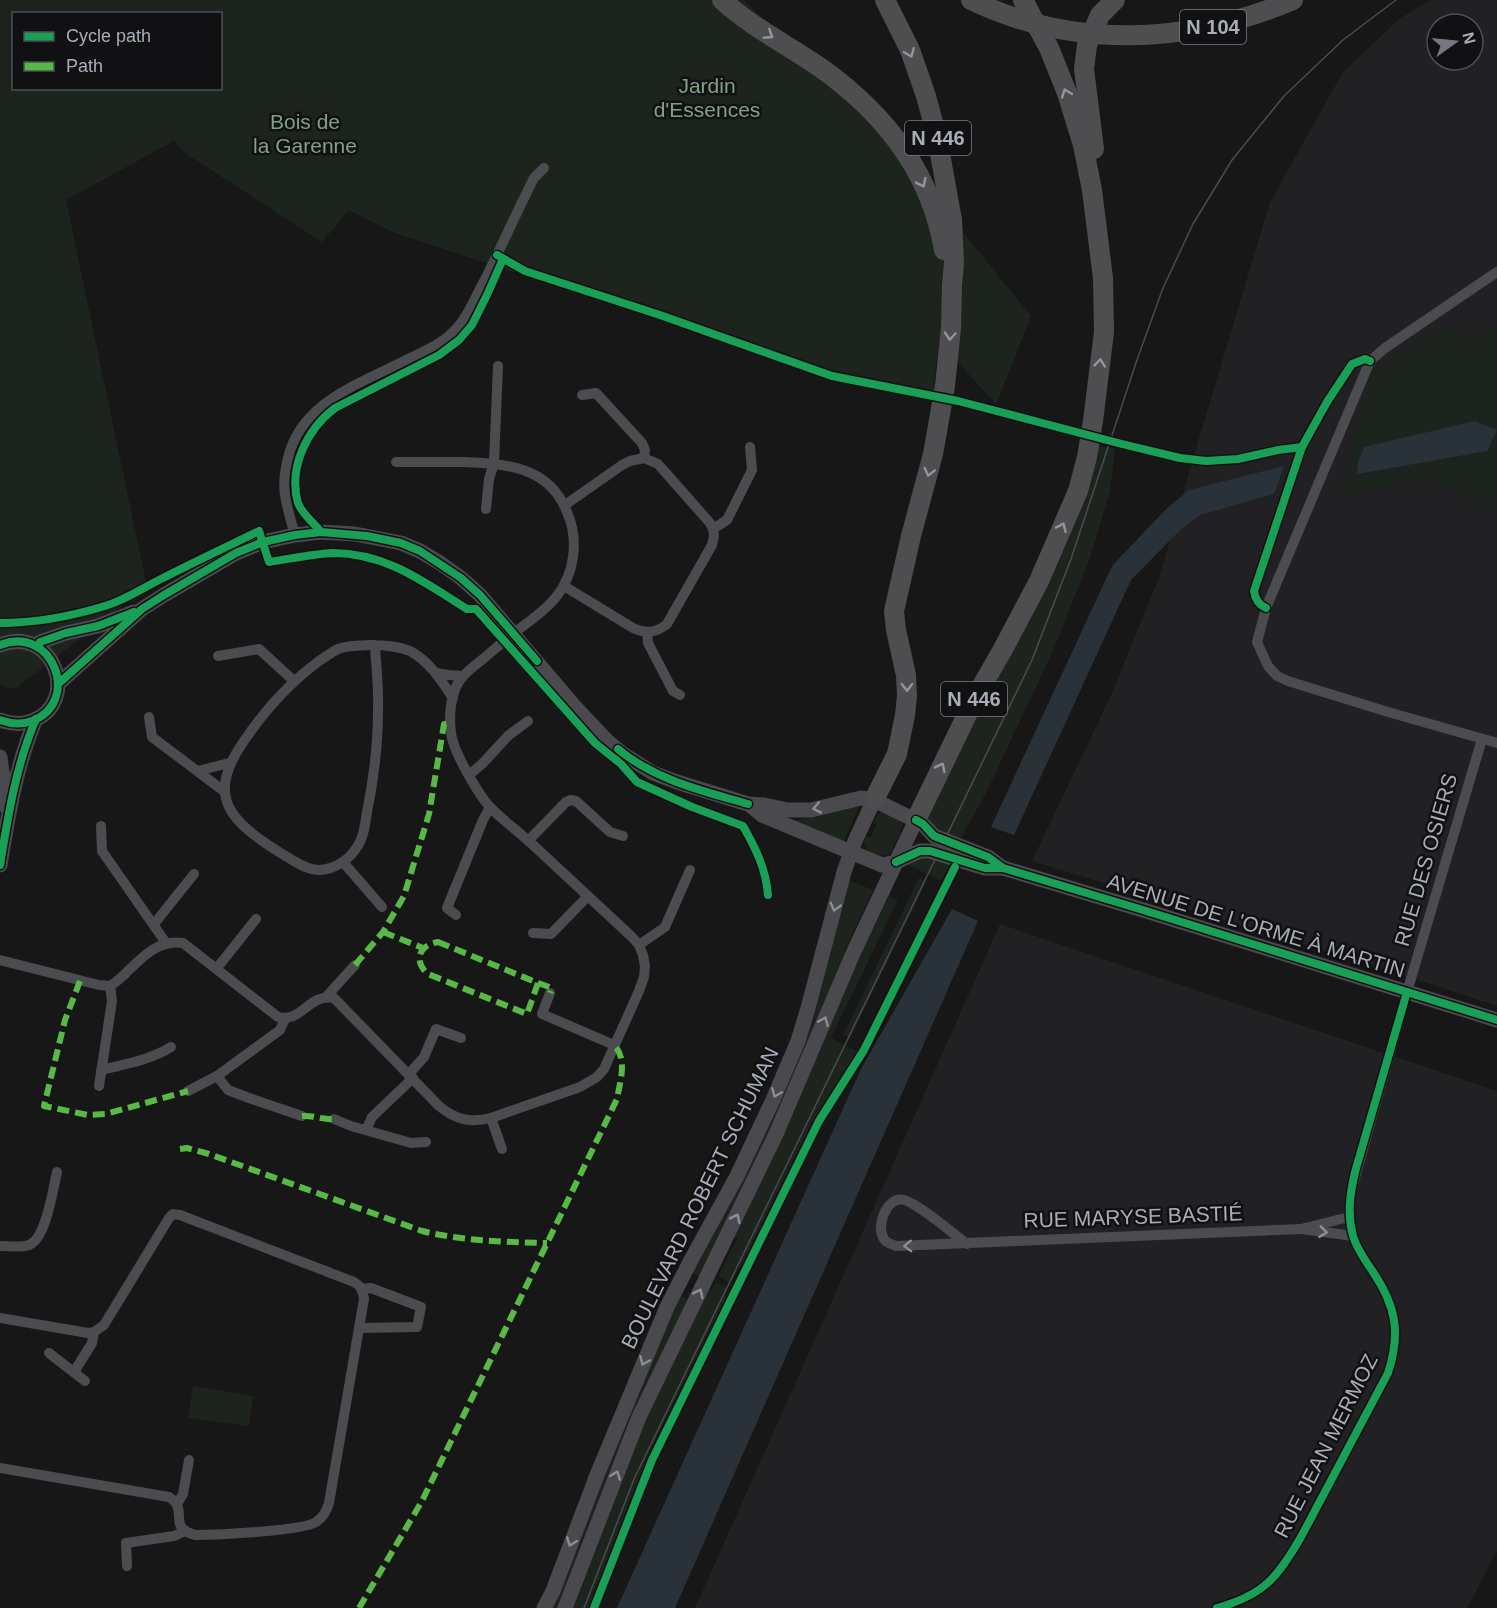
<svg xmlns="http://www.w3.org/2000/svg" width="1497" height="1608" viewBox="0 0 1497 1608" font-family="Helvetica,sans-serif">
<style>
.built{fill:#212123;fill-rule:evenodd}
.green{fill:#1d241e;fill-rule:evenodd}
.water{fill:#2a3239}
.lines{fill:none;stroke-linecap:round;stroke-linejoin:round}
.street{stroke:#4b4c50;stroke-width:10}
.secondary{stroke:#4a4a4e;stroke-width:15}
.highway{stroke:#4e4e51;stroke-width:20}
.tram{stroke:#4b4c4f;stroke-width:1.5}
.quiet{stroke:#58b947;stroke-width:6;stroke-dasharray:12 6;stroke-linecap:butt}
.cycleway-casing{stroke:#111113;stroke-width:11}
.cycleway{stroke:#1a9f57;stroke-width:8}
.oneway{stroke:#92959e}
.oneway2{stroke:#8c8f98}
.oneway3{stroke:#8c9099}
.labels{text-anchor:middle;stroke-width:5;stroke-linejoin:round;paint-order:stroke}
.shield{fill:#111113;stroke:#7b7e86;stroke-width:1.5}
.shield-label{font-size:20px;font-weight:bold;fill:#a8adb8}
.park-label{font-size:21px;fill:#7fa381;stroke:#111113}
.street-label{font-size:21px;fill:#a8adb8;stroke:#111113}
</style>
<rect width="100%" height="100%" fill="#171717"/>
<g class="built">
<path d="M1430,0h67v1006l-85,-28 -380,-117 80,-168 48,-118 37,-130 73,-243 73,-130 56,-53zM1437,24h36v36h-36z"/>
<polygon points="1000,924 1497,1091 1497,1551 1467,1608 695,1608"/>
</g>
<g class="green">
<path d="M0,0h743l147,133 13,25 128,158 -35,88 -57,-62 -6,54 -101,-20 -437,-143 -46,-23 -27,32 -137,-89 -11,-12 -108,59 81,387 -132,102 -15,-4zM14,14h206v74h-206z"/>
<polygon points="1454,322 1468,342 1497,325 1497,495 1490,512 1429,479 1341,496 1355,434 1371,375"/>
<path d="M1096,445l19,4 -5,42 -20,67 -37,93 -67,142 -26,47c-15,-6 -30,-9 -32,-27z"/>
<polygon points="860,805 844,841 793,821"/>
<path d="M880,813h5l15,8 2,3v4l-11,24c-6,8 -16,1 -23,-1l-4,-8 2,-7 4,2 7,-15 -3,-2 3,-5z"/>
<polygon points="922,856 951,863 941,881 905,863"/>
<polygon points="919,878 926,882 850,1038 843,1035"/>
<polygon points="848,880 873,890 849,941 791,1088 701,1277 691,1273 743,1177"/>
<polygon points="889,897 898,900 831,1038 858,1052 817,1115 743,1268 739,1267 731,1283 718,1276 737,1239 733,1236 858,958"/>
<polygon points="716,1282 728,1288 726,1294 729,1296 649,1458 630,1501 590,1608 571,1608 645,1415 707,1288 712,1290"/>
<polygon points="682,1296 687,1299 688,1303 559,1608 550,1608 629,1411 678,1297"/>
<polygon points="193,1386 253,1396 249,1426 188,1418"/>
</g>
<g class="water">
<polygon points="1475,421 1497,430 1487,451 1357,474 1358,462 1364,447"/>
<polygon points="1284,466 1274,494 1200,515 1181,529 1131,580 1014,835 991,827 1112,566 1166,509 1189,490"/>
<polygon points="952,909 978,921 675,1608 617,1608 861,1069"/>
</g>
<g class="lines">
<g class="street">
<polyline points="497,255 525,271 660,315 832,376 958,401 1122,444 1180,458 1206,461 1238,459 1278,450 1302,447"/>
<polyline points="1497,272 1385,348 1370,361 1266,608 1257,642 1268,666 1277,676 1288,681 1388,712 1497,743"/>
<polyline points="582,395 596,393 642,443 645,450 644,458"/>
<polyline points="486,509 489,479 494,463 498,366"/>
<polyline points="713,529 727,520 752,470 750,447"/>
<path d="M295,535c-4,-14 -8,-27 -10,-40 -2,-13 0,-25 3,-37 13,-55 69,-73 114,-96 18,-9 37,-16 51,-30 12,-11 19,-28 27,-43 19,-36 35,-74 54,-111l10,-10"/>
<path d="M564,586l69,42c13,6 23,5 34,-4l45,-79 2,-9 -1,-7 -3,-6 -52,-59 -14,-6 -14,3 -8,4 -57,40"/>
<path d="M1266,608c-7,-3 -11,-9 -12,-17l48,-144 25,-45 25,-38 13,-5 5,2"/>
<polyline points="647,632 648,643 673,691 680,695"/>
<path d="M375,645c1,21 4,43 3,64 0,34 -4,69 -11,103 -2,12 -3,25 -10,35 -8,13 -22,22 -37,23 -15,0 -29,-11 -41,-18 -47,-30 -74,-54 -37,-108 21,-32 46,-60 77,-83 6,-4 13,-9 19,-12 10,-4 21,-3 32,-4 13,0 28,1 40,6 19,10 31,29 43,47"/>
<polyline points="218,656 259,649 294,681"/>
<polyline points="436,673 448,675 463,676"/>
<polyline points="149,717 152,737 225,792"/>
<polyline points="198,771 229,763"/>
<polyline points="469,775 482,764 509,735 528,721"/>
<polyline points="101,826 102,851 166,943"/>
<polyline points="528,841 566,802 571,800 576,801 610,832 623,836"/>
<polyline points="343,862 382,907"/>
<polyline points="456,915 447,908 483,820 490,807"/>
<polyline points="154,924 194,874"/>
<polyline points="533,933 551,934 588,896"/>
<polyline points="639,945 665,927 690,870"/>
<path d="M0,960l99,25c4,0 7,1 10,1 6,-2 11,-8 16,-12 16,-16 33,-35 58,-31l95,74c24,6 31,-24 56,-19l105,108c17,14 31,17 52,12l89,-31 17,-10 7,-8 35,-78 5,-14 1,-11 -2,-11 -4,-10 -7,-8c-33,-31 -67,-62 -100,-93 -14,-13 -31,-25 -44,-39 -12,-15 -35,-54 -37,-72 -2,-16 -1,-39 9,-53 6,-8 15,-15 23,-21 12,-10 23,-20 35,-29 13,-10 28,-20 38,-33 19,-23 23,-58 11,-85 -18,-46 -61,-48 -103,-50 -23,0 -45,0 -68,0"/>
<polyline points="217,968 256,919"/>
<polyline points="550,993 542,1014 614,1045"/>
<polyline points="326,997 355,965"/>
<path d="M101,1070c24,-6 49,-10 70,-23"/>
<polyline points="409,1074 424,1057 436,1029 461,1038"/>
<polyline points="217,1076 228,1090 249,1098 302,1116"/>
<polyline points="99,1086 112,1001 110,986"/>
<polyline points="188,1091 217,1076 280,1030 285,1019"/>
<polyline points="491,1118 502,1149"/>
<polyline points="334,1119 351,1126 411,1143 426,1142"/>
<polyline points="366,1130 372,1117 413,1078"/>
<polyline points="1349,1217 1301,1229 1353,1236"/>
<path d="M967,1244c-15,-11 -48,-40 -63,-44 -17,-4 -29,26 -20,39 2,4 7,5 12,7l405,-17"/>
<path d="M0,1246c8,0 21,2 29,-1 17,-6 24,-56 28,-73"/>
<path d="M0,1318l88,15 6,-1 10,-7 65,-107 4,-4 7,1 174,67c7,4 9,9 10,17l-35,204c-3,8 -5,14 -13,19 -13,9 -101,13 -121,13 -29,-8 -5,-25 -26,-38l-169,-29"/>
<polyline points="359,1328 417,1327 421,1307 371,1288 362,1289"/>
<polyline points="49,1353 85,1381"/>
<polyline points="74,1372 92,1343 94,1332"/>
<polyline points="177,1504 183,1494 189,1460"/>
<polyline points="127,1566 126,1543 174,1536 185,1531"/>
<path d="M1217,1608c47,-13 61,-31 84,-71l87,-164c12,-38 9,-65 -13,-98 -6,-9 -13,-18 -18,-28 -9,-17 -9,-36 -6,-55l56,-200 75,-253"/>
</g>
<g class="secondary">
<path d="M0,645c53,-21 82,57 32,76 -11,4 -21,3 -32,-1"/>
<polyline points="38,647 40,642 66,633 98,626 134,612"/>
<polyline points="58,684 142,609 164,595 236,553 263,542 295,535 321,532 355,534 401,543 420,551 440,563 461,578 480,595 575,707 606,740 623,754 653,773 677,782 748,804 764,805 788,810 811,810 861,798 874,800 923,824 934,836 988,857 1003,868"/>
<polyline points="0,757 7,808"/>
<polyline points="750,805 762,815 882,865 896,862 920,851 930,851 985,868 1003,868 1143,910 1497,1020"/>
<path d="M0,865c8,-49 16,-100 36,-146"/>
<polyline points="544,1608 553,1591 597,1475 667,1307 691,1260 737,1176 772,1102 798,1041 808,1008 844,872 855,841 874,800"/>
<polyline points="565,1608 639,1417 776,1134 854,951 916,820"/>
</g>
<g class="highway">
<path d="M722,0c29,27 66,45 99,68 63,45 110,103 123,182"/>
<path d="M971,0c104,50 218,44 322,0"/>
<polyline points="1094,149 1084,69 1087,45 1100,15 1115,0"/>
<polyline points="874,800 897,754 905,715 907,696 906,675 896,630 894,611 911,536 933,454 945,386 951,328 952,285 954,263 952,220 937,137 926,96 910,50 885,0"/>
<polyline points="916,820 976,696 1002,651 1039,581 1078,491 1087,457 1093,421 1104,332 1103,278 1092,190 1083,145 1067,93 1049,48 1023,0"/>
</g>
<polyline class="tram" points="584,1608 634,1479 1032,660 1071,559 1138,357 1163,288 1193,224 1232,160 1284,96 1343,40 1396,0"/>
<g class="quiet">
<polyline points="383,932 423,948"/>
<path d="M438,942l100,41 -11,31 -99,-40c-15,-13 -9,-29 10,-32z"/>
<polyline points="355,965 383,932 404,896 429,814 444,724 450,724"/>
<polyline points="80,981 65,1020 44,1106 88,1115 106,1114 188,1091"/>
<polyline points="538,983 552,988 550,993"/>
<path d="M302,1116c11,-1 20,4 32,3"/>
<path d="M180,1149l7,-1 22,6 213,77c41,10 83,11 125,12"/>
<path d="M359,1608l63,-107 195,-402c3,-18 11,-40 -3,-54"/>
</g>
<defs>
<g id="cycleway">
<polyline points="497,255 525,271 660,315 832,376 958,401 1122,444 1180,458 1206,461 1238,459 1278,450 1302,447"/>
<path d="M321,532c-7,-9 -19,-18 -23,-29 -10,-35 9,-74 37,-95l104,-53 20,-15 13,-15 15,-30 16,-36"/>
<path d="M1266,608c-7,-3 -11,-9 -12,-17l48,-144 25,-45 25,-38 13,-5 5,2"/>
<path d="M0,623c35,0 72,-7 105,-17 20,-6 36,-17 54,-26 33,-17 67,-33 100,-49l10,31c21,-3 43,-8 64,-9 53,0 91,29 134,56h9l119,134 26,21 16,18 55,25 51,19c13,23 23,43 25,69"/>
<path d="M0,645c53,-21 82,57 32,76 -11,4 -21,3 -32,-1"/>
<polyline points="38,647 40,642 66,633 98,626 134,612"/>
<polyline points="58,684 142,609 164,595 236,553 263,542 295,535 321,532 367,536 401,543 420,551 461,578 480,595 537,661"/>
<path d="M618,749c37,31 85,42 130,55"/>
<polyline points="916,820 923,824 934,836 988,857 1003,868"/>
<polyline points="896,862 920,851 930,851 985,868 1003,868 1143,910 1497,1020"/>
<path d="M0,865c8,-49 16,-100 36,-146"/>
<polyline points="594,1608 652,1460 819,1121 864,1050 955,867"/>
<path d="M1217,1608c47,-13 61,-31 84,-71l87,-164c13,-40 8,-67 -15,-101 -7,-11 -16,-22 -20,-36 -6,-22 -3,-42 2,-64l52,-180"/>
</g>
</defs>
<use href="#cycleway" class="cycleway-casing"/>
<use href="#cycleway" class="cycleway"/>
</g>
<defs><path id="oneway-chevron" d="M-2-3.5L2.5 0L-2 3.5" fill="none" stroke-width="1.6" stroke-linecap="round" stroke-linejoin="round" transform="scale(1.5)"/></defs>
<g class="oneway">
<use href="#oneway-chevron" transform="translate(769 35) rotate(33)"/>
<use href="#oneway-chevron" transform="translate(910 53) rotate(68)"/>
<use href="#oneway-chevron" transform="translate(1066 93) rotate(-110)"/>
<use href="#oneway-chevron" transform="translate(922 183) rotate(64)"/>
<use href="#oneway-chevron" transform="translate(950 336) rotate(95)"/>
<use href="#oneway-chevron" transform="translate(1100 363) rotate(-84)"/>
<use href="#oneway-chevron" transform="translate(929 472) rotate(104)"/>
<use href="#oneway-chevron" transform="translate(1062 527) rotate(-66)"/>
<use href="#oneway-chevron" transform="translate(907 687) rotate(89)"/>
<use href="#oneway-chevron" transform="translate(941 767) rotate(-64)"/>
</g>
<g class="oneway2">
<use href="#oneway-chevron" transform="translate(817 808) rotate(169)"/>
<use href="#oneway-chevron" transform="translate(835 907) rotate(105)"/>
<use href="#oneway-chevron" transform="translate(824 1021) rotate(-67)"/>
<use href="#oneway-chevron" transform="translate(776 1093) rotate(113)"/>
<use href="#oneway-chevron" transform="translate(736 1218) rotate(-64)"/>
<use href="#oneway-chevron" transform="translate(699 1293) rotate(-64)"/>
<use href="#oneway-chevron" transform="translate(644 1361) rotate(113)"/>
<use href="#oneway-chevron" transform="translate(616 1475) rotate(-69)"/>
<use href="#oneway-chevron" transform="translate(571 1542) rotate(111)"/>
</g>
<g class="oneway3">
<use href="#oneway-chevron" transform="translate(1323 1232) rotate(7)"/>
<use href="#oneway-chevron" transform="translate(908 1246) rotate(178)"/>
</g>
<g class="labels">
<g class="shield">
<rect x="1180" y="10" width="66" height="34" rx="4.5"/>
<rect x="905" y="121" width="66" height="34" rx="4.5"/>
<rect x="941" y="682" width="66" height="34" rx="4.5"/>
</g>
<g class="shield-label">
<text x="1213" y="34">N 104</text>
<text x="938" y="145">N 446</text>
<text x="974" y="706">N 446</text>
</g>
<g class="park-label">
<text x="707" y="93">Jardin<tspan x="707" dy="24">d'Essences</tspan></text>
<text x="305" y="129">Bois de<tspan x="305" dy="24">la Garenne</tspan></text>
</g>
<g class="street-label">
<text transform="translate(1426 860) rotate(-74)" y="7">RUE DES OSIERS</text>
<text transform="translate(1256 926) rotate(17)" y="7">AVENUE DE L'ORME À MARTIN</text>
<text transform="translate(700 1198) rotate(-64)" y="7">BOULEVARD ROBERT SCHUMAN</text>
<text transform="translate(1133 1217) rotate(-2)" y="7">RUE MARYSE BASTIÉ</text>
<text transform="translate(1326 1446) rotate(-63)" y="7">RUE JEAN MERMOZ</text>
</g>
</g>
<rect x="12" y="12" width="210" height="78" fill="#111113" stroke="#4d4f55" stroke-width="1.5"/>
<rect x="24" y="32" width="30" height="9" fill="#1a9f57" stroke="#4d4f55" stroke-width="1.5"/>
<text x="66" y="42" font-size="18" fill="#a8adb8">Cycle path</text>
<rect x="24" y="62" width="30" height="9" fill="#58b947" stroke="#4d4f55" stroke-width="1.5"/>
<text x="66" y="72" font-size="18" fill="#a8adb8">Path</text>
<g transform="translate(1455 42) rotate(75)"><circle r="28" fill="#111113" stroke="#4d4f55" stroke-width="1.5"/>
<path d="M0-4.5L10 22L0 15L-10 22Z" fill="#757880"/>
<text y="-9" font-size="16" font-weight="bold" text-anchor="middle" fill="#a8adb8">N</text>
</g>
</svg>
